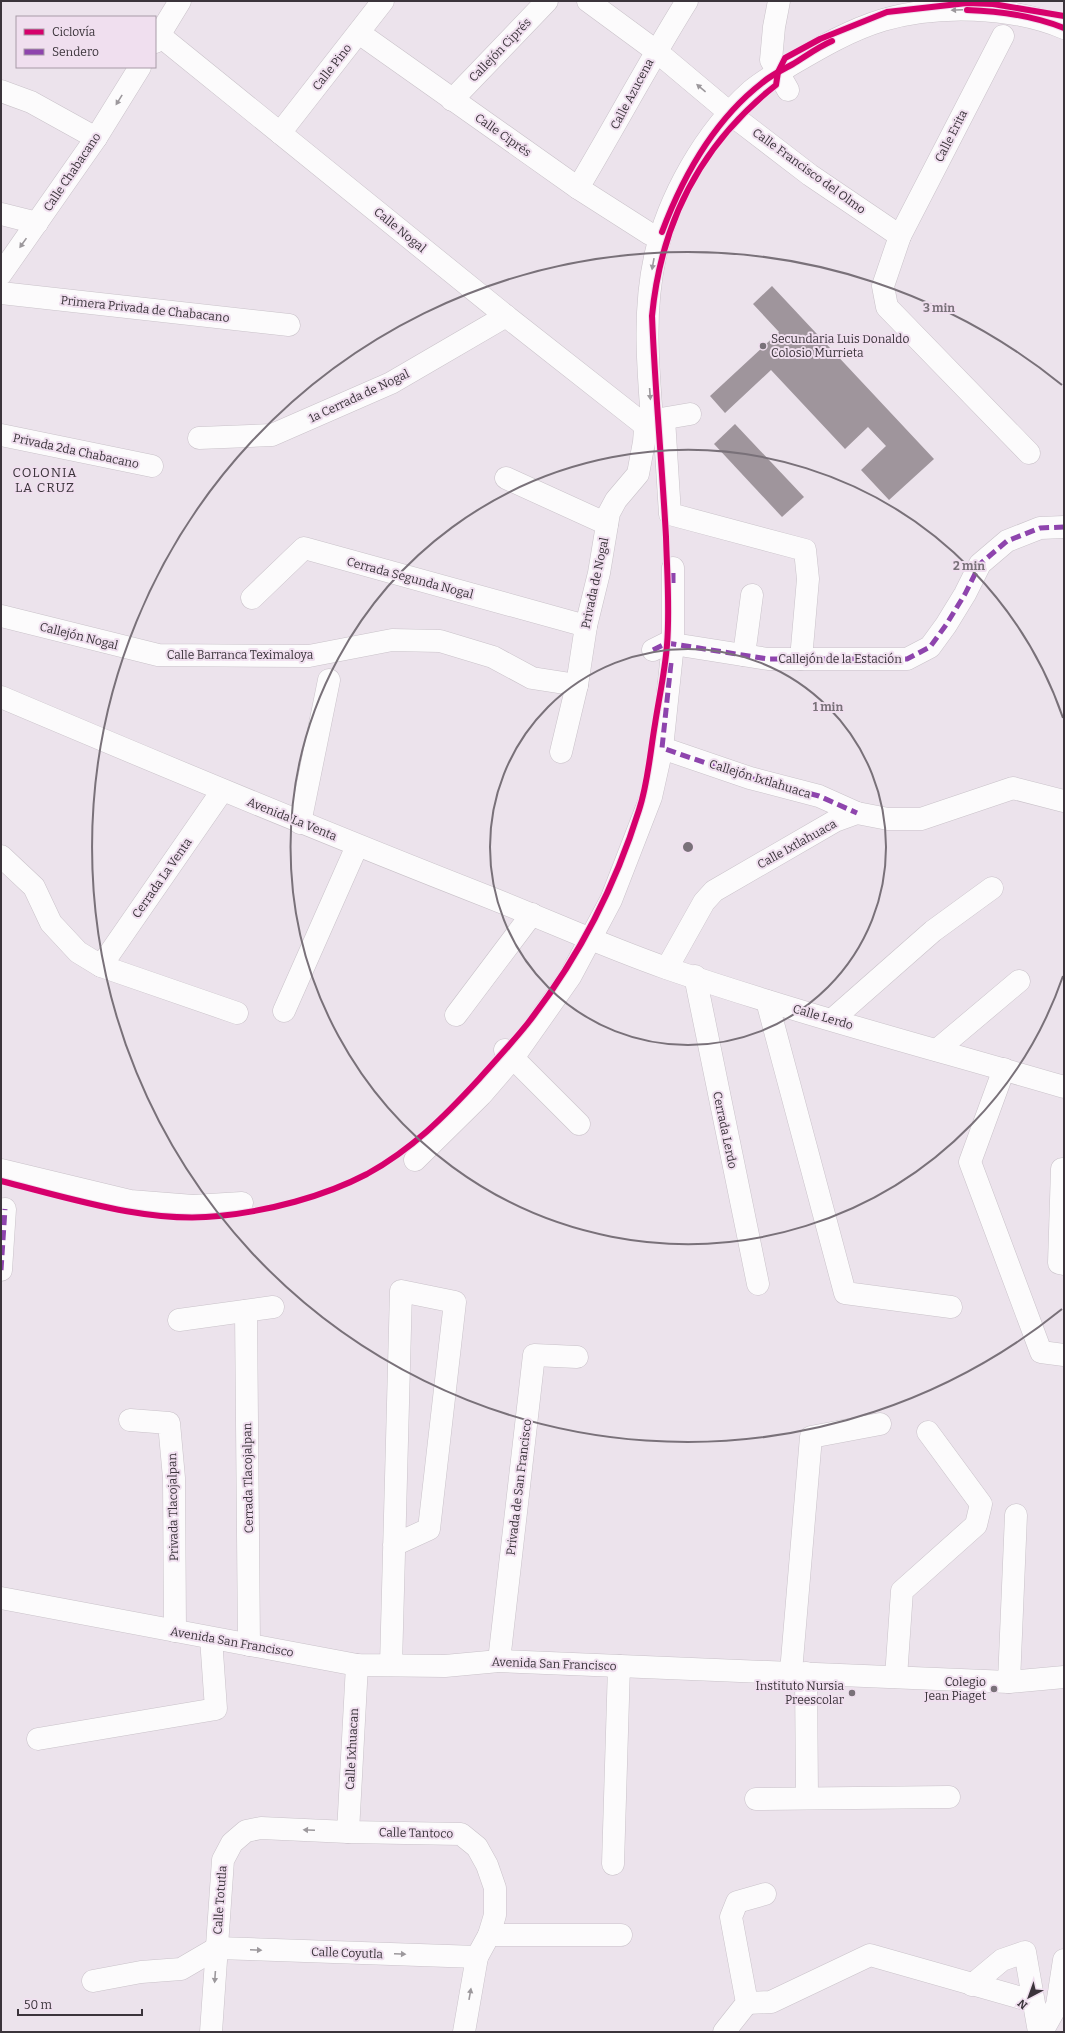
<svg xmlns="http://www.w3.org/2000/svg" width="1065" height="2033" viewBox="0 0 1065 2033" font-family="Bitter,serif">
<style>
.building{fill:#9f959c}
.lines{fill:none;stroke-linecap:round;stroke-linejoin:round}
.minor-casing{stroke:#c9c2c9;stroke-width:23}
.minor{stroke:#fcfbfc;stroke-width:22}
.quiet{stroke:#8e44ad;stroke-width:5;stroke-dasharray:10 5;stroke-linecap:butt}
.cycleway-casing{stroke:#f0dfef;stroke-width:8}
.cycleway{stroke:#d6006c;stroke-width:6}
.oneway{fill:#9c989c}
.ring{fill:none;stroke:#797179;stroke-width:2}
.poi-dot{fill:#797179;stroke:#f0dfef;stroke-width:1.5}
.labels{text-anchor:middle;stroke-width:4;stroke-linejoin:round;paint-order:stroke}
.street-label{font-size:12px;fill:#3b343b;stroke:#f0dfef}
.poi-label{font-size:12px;fill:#3b343b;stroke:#f0dfef;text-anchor:end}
.neighbourhood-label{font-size:13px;letter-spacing:1px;fill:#3b343b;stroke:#f0dfef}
.centre{fill:#797179;stroke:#f0dfef;stroke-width:2}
.ring-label{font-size:12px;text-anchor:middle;font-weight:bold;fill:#797179;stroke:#f0dfef;stroke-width:4;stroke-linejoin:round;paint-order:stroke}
</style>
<rect width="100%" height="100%" fill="#ece3ec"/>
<g class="building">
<polygon points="772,286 934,459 889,500 861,470 886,446 868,427 845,449 771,370 725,413 710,396 779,332 753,304"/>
<polygon points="735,424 804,497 782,517 714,444"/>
</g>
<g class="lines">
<defs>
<g id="minor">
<polyline points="588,1 656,51 737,119 810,175 900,236"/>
<polyline points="779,1 774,27 771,60 788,90"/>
<polyline points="359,33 578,188 650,234"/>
<polyline points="159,35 506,316 642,423 645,429 644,442 638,474 616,500 609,513 599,573 586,626 577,685 561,752"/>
<polyline points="1003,36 900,236 883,286 887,307 1029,453"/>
<polyline points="155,42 180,1"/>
<polyline points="1,91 31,102 96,138"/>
<polyline points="452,100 547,1"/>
<polyline points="280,133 383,1"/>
<path d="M578,188c37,-62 71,-126 109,-187"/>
<polyline points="1,214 37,223"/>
<polyline points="1,274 96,138 140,67"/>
<polyline points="1,293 289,325"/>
<polyline points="664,419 670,514 805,550 808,579 801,659"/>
<path d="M652,420c-4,-54 -9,-108 3,-163 13,-59 50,-125 96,-166 13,-11 27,-18 41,-27 29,-17 58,-34 91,-44 55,-16 128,-14 181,8"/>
<polyline points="649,421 690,414"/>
<polyline points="1,435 152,466"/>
<polyline points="199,438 272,435 391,383 506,316"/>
<polyline points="506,478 607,524"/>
<polyline points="252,598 304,548 586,626"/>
<polyline points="1,616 158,655 309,656 392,640 440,641 493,657 532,678 577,685"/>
<polyline points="653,650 667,643 768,659 907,659 930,647 946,625 965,594 980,564 1007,541 1040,528 1064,527"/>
<polyline points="744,655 752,595"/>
<path d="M1,697c163,69 326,137 490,201 58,23 115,49 175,70 131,45 265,80 398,119"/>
<polyline points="662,748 750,778 819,796 857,813"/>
<polyline points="300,823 329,680"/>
<polyline points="1,856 34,887 51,923 78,952 101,966 237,1013"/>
<polyline points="101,966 222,791"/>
<polyline points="667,968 704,902 714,891 835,821 857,813 888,819 921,819 1013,788 1064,801"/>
<polyline points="695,976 758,1284"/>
<polyline points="767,1001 845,1293 951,1307"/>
<polyline points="284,1011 357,846"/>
<polyline points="456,1015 532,914"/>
<polyline points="833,1019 933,931 992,888"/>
<polyline points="505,1050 579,1124"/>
<polyline points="937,1050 1019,981"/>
<polyline points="1004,1069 970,1162 1041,1352 1064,1355"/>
<polyline points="415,1160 481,1095 513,1058 570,977 611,900 651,797 662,748 673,644 673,568"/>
<polyline points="1062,1169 1059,1263 1064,1264"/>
<polyline points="1,1170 130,1201 193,1206 242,1203"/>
<polyline points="1,1270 5,1209"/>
<polyline points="246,1311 249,1645"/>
<polyline points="179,1320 273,1307"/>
<polyline points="130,1420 169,1423 174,1478 175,1631"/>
<polyline points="1,1598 357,1665 445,1666 499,1661 1009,1682 1064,1677"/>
<polyline points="499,1661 534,1355 577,1357"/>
<path d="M391,1665c3,-124 6,-249 10,-374l54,11 -26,227 -35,16"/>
<polyline points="791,1672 811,1437 880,1424"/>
<polyline points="806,1673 807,1798"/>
<polyline points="896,1677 902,1591 976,1525 981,1504 928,1432"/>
<polyline points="1009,1682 1016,1515"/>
<polyline points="38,1739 216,1709 211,1638"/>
<polyline points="756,1799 949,1797"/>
<polyline points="348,1832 357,1665"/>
<polyline points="613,1864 619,1666"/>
<polyline points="489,1935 621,1935"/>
<polyline points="93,1981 141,1972 181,1969 217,1948 477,1957"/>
<polyline points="972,1985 1002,1960 1025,1952 1039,2032"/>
<polyline points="747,2003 771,2002 870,1955 1032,2001"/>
<polyline points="211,2032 223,1860 232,1843 246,1831 261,1828 348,1832 461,1834 477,1847 487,1865 495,1888 495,1915 489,1935 477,1957 464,2032"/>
<polyline points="724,2032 747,2003 731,1917 737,1902 765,1894"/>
<polyline points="1042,2032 1057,2005 1064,1960"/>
</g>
</defs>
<use href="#minor" class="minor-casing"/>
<use href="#minor" class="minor"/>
<g class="quiet">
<polyline points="673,583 673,568"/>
<polyline points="653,650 667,643 768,659 907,659 930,647 946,625 965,594 980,564 1007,541 1040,528 1064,527"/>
<polyline points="671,663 662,748 750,778 819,796 857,813"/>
<polyline points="1,1270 5,1209"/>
</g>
<defs>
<g id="cycleway">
<path d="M967,10c32,1 67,6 97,18"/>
<path d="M662,232c21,-56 51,-111 100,-149 9,-8 20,-13 31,-19 13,-8 25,-17 39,-23"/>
<path d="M1,1181c68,17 148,43 218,35 49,-5 104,-19 148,-42 45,-25 77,-57 112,-95 16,-18 33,-36 49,-56 49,-63 87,-136 111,-213 9,-27 11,-57 16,-86 4,-26 10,-53 12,-79 3,-36 0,-72 -1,-108 -4,-73 -11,-147 -14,-221 9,-94 49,-172 124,-231l2,-13 7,-14 35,-19 67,-27 80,-9 26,1 71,12"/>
</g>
</defs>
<use href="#cycleway" class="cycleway-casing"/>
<use href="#cycleway" class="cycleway"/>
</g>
<defs><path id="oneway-solid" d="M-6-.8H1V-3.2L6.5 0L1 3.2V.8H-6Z"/></defs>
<g class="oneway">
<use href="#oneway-solid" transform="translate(957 10) rotate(177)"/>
<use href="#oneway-solid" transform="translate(701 88) rotate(-140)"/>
<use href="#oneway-solid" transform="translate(119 100) rotate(122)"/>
<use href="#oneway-solid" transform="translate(23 243) rotate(125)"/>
<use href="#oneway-solid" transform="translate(653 264) rotate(100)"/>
<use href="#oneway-solid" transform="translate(650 394) rotate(86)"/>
<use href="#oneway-solid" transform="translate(309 1830) rotate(-177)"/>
<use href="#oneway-solid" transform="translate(256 1950) rotate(2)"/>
<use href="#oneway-solid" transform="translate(400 1954) rotate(2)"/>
<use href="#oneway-solid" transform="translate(215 1977) rotate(94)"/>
<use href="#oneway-solid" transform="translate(470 1994) rotate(-80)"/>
</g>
<g class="ring">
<circle cx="688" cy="847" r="198"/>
<path d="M1063 976A397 397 0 1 1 1063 718"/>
<path d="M1062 1309A595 595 0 1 1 1062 385"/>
</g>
<g class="poi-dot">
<circle cx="763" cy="346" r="4"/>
<circle cx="994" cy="1689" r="4"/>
<circle cx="852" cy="1693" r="4"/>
</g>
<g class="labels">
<g class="street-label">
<text transform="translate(500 50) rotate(-46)" y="4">Callejón Ciprés</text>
<text transform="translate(332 67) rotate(-52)" y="4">Calle Pino</text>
<text transform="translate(632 94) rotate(-62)" y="4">Calle Azucena</text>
<text transform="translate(503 135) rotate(35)" y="4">Calle Ciprés</text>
<text transform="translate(951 136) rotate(-63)" y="4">Calle Erita</text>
<text transform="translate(809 171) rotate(36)" y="4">Calle Francisco del Olmo</text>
<text transform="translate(72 172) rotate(-56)" y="4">Calle Chabacano</text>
<text transform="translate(400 230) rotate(39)" y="4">Calle Nogal</text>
<text transform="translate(145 309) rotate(6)" y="4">Primera Privada de Chabacano</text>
<text transform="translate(359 396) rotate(-25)" y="4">1a Cerrada de Nogal</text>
<text transform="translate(76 451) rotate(12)" y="4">Privada 2da Chabacano</text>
<text transform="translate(410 578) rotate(15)" y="4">Cerrada Segunda Nogal</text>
<text transform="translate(595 583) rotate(-78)" y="4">Privada de Nogal</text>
<text transform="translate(79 636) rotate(14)" y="4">Callejón Nogal</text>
<text x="240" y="659">Calle Barranca Teximaloya</text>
<text x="840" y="663">Callejón de la Estación</text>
<text transform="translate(760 779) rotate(17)" y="4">Callejón Ixtlahuaca</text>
<text transform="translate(292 819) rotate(22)" y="4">Avenida La Venta</text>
<text transform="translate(797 844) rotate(-29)" y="4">Calle Ixtlahuaca</text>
<text transform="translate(162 878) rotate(-55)" y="4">Cerrada La Venta</text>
<text transform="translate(823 1017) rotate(16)" y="4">Calle Lerdo</text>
<text transform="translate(725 1130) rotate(78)" y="4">Cerrada Lerdo</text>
<text transform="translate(248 1478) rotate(-91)" y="4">Cerrada Tlacojalpan</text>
<text transform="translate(519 1487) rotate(-83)" y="4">Privada de San Francisco</text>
<text transform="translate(173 1507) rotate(-91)" y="4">Privada Tlacojalpan</text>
<text transform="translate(232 1642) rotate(10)" y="4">Avenida San Francisco</text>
<text transform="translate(554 1664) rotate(2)" y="4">Avenida San Francisco</text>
<text transform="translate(352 1749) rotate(-87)" y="4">Calle Ixhuacan</text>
<text transform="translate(416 1833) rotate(1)" y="4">Calle Tantoco</text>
<text transform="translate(220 1900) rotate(-86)" y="4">Calle Totutla</text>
<text transform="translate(347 1953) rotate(2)" y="4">Calle Coyutla</text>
</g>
<g class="poi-label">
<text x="771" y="343" text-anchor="start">Secundaria Luis Donaldo<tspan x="771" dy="14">Colosio Murrieta</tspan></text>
<text x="986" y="1686">Colegio<tspan x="986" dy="14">Jean Piaget</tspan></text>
<text x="844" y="1690">Instituto Nursia<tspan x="844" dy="14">Preescolar</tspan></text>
</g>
<g class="neighbourhood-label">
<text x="45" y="477">COLONIA<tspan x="45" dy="15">LA CRUZ</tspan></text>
</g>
</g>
<circle cx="688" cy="847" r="6" class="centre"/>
<g class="ring-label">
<text x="939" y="312">3 min</text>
<text x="969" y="570">2 min</text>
<text x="828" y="711">1 min</text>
</g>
<rect width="1065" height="2033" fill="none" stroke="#3b343b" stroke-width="4"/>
<rect x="16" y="16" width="140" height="52" fill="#f0dfef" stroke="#a89ba7"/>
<rect x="24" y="29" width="20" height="6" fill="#d6006c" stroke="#a89ba7"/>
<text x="52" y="36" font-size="12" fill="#3b343b">Ciclovía</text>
<rect x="24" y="49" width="20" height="6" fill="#8e44ad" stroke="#a89ba7"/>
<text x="52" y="56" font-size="12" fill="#3b343b">Sendero</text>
<g transform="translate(1029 1997) rotate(221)" stroke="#f0dfef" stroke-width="3" paint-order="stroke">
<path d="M0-3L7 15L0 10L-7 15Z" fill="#3b343b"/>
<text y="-6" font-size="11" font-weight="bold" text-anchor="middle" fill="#3b343b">N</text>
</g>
<path d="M18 2009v6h124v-6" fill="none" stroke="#3b343b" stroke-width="2"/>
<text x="24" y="2009" font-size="12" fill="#3b343b" stroke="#f0dfef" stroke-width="3" paint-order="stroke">50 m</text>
</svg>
